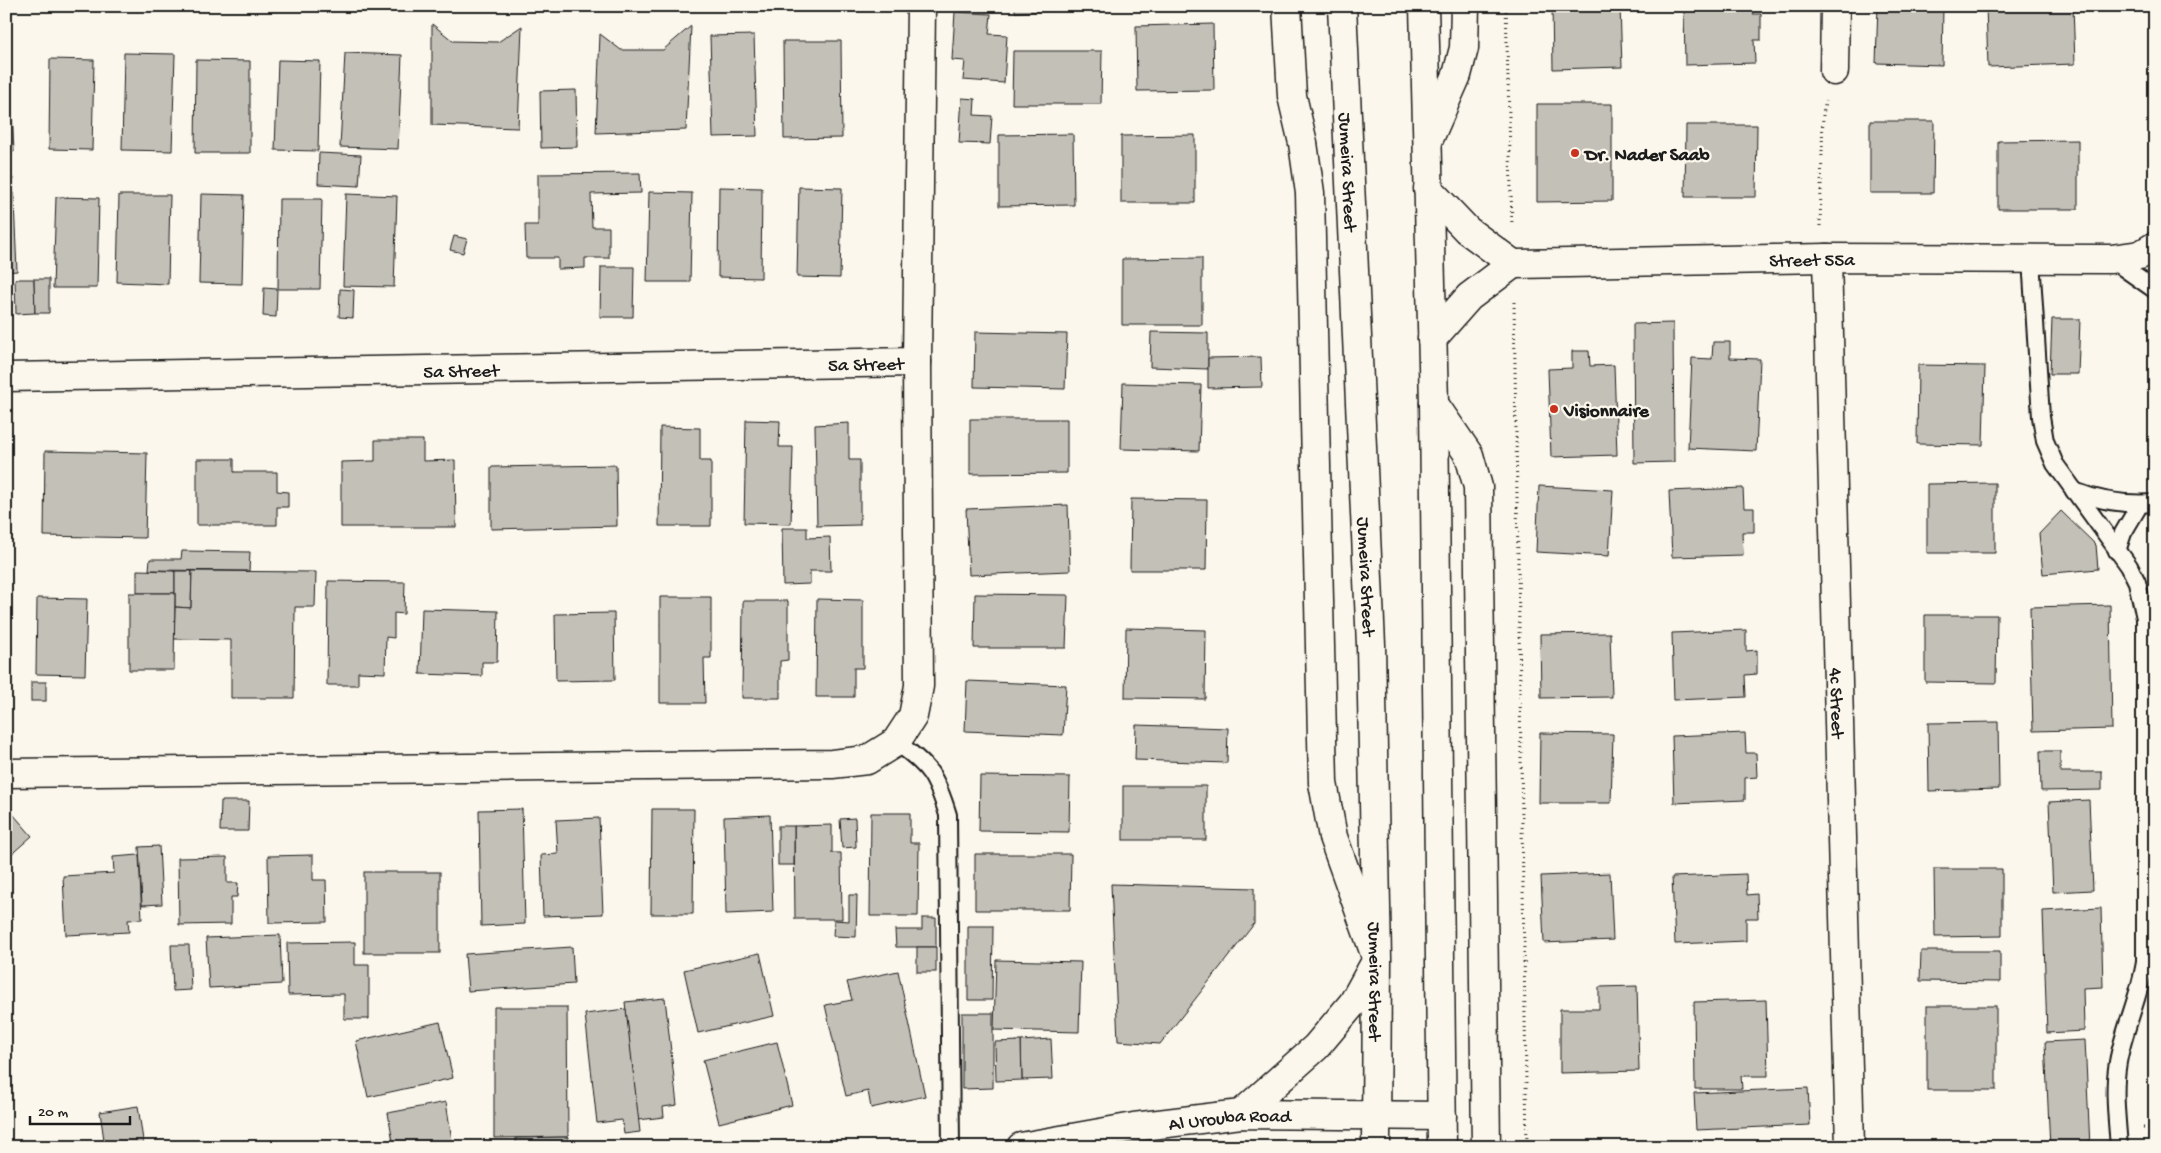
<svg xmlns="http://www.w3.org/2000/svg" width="2161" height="1153" viewBox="0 0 2161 1153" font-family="'Gochi Hand',sans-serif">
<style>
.building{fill:#c3c0b8;stroke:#1c1c1c}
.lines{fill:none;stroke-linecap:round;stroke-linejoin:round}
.service-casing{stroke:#1c1c1c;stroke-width:20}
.minor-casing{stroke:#1c1c1c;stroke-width:31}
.secondary-casing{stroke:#1c1c1c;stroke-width:31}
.primary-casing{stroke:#1c1c1c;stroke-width:31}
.path{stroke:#1c1c1c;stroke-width:3;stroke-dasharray:1 4;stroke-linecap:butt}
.service{stroke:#fbf7ec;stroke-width:16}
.minor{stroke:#fbf7ec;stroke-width:28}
.secondary{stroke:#fbf7ec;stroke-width:28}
.primary{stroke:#fbf7ec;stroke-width:28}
.poi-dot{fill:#c8321e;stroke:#fbf7ec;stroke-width:2}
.labels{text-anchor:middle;stroke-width:4.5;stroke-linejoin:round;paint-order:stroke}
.poi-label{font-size:19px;font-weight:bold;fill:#1c1c1c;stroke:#fbf7ec;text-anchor:start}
.street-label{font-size:19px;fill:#1c1c1c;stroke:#fbf7ec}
</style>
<rect width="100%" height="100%" fill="#fbf7ec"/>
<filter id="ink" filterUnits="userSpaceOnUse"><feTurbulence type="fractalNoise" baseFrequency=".02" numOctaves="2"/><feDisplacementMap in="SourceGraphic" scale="10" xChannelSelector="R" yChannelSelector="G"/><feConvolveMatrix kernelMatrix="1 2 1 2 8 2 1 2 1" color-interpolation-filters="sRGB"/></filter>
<g filter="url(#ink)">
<g class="building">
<polygon points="1015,6 1091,6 1091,9 1015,12"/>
<polygon points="1552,6 1620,6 1622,67 1553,69"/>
<polygon points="1684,6 1753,6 1753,14 1761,14 1761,40 1754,40 1755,63 1685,65"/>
<polygon points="1878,6 1943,6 1942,65 1876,63"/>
<polygon points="1986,6 2073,6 2075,64 1988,67"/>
<polygon points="955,12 991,14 989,34 1007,35 1004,83 963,80 965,61 952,60"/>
<polygon points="432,24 453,41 498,42 522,26 518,128 432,125"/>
<polygon points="1213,24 1214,90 1137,91 1136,26"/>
<polygon points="691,26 686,130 596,133 600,34 621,50 663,50"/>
<polygon points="754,35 757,136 713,137 710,36"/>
<polygon points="783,41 841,41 842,138 784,139"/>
<polygon points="1013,51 1102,51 1101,104 1012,104"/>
<polygon points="124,53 175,54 172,151 122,150"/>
<polygon points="345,53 402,55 398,149 340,147"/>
<polygon points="50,59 94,60 92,150 49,149"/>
<polygon points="196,60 250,61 250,153 195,153"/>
<polygon points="278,60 320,61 318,151 275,150"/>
<polygon points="6,67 10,67 14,152 6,152"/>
<polygon points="576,90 577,147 541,148 540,91"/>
<polygon points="962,98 975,99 974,115 992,116 990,144 959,143"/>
<polygon points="1537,104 1612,104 1612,201 1537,202"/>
<polygon points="1870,121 1934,121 1933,193 1870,193"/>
<polygon points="1686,125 1757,125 1756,197 1685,197"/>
<polygon points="1073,134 1074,205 999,206 999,135"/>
<polygon points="1195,135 1195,203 1121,203 1121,136"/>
<polygon points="2078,140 2078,209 1998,209 1998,141"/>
<polygon points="319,153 361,155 359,186 318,184"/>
<polygon points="640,173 641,193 591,194 592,227 609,227 609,258 585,258 585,268 558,269 558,258 526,258 525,225 538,225 538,174"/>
<polygon points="13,178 17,271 6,272 6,179"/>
<polygon points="719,187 762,188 761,278 718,277"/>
<polygon points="799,187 842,188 840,278 797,277"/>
<polygon points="649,192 692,193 690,282 647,282"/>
<polygon points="201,194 244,195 242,284 199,283"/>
<polygon points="346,194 397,196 394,287 343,286"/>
<polygon points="119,195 170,195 168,284 117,282"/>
<polygon points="56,197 99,198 97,288 53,288"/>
<polygon points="279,199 322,199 320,289 278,289"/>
<polygon points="454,236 467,239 463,253 450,250"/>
<polygon points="1202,258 1202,325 1122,325 1122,259"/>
<polygon points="601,267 634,267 633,317 600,317"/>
<polygon points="15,279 34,279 35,313 16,314"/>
<polygon points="34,279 49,279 49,313 35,313"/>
<polygon points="264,288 277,289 276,317 263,316"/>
<polygon points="340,289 354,290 353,318 339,317"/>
<polygon points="2052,319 2080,319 2078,374 2050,374"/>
<polygon points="1673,323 1674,462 1634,463 1633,324"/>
<polygon points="975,332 1067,334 1065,389 974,387"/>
<polygon points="1151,332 1208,333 1208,369 1150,367"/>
<polygon points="1713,342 1730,342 1730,358 1760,359 1756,451 1688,448 1692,358 1712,359"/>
<polygon points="1572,351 1589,351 1590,366 1614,365 1617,455 1551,457 1548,369 1572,368"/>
<polygon points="1261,357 1262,387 1208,388 1208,358"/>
<polygon points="1918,365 1985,366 1983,445 1917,444"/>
<polygon points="1123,383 1201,385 1199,451 1121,449"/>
<polygon points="970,419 1067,419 1067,473 970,474"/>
<polygon points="746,420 780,421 779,447 793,447 791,524 744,523"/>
<polygon points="849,423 849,460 860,460 860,525 817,526 815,425"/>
<polygon points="660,427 700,428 700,461 711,461 711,526 659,526"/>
<polygon points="375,440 423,440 423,461 455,460 456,527 341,527 341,462 375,461"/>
<polygon points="45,451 147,453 145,538 44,536"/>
<polygon points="197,459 234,459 234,472 277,472 277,491 288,492 288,507 277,507 277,525 197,525"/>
<polygon points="616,465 617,526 491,529 491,467"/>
<polygon points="1995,483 1995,553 1927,553 1927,484"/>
<polygon points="1539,486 1613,490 1609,556 1536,552"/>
<polygon points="1743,488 1744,508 1754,508 1754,532 1742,532 1743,555 1672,557 1669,491"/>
<polygon points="1131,499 1207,500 1206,570 1130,570"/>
<polygon points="1068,505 1070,571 969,575 966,509"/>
<polygon points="2061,511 2096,545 2098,569 2043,574 2039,534"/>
<polygon points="782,528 807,528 807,538 830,537 831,571 810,571 810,584 783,585"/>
<polygon points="182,551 250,552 249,571 149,570 150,559 181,559"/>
<polygon points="137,570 175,571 175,593 137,593"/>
<polygon points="175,571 192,571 191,608 175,607"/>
<polygon points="192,571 316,572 315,607 295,607 294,698 231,698 231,640 174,639 175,607 191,608"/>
<polygon points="328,581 405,582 404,614 394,613 394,638 386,637 385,673 358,672 358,685 327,685"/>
<polygon points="129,593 175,593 174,670 129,670"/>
<polygon points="975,594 1068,595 1066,648 974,648"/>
<polygon points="660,597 711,597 711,658 704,658 705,703 660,703"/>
<polygon points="37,598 87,599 85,675 36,674"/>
<polygon points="817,599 863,600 863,668 854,668 854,697 816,697"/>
<polygon points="743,601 788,601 788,660 780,661 780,698 742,698"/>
<polygon points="2110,605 2112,729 2033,731 2030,607"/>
<polygon points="422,609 498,611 497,662 482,662 482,676 420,674"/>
<polygon points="614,613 615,680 556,681 555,614"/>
<polygon points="1925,615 1997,615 1996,683 1925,682"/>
<polygon points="1126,628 1206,630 1205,699 1125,698"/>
<polygon points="1746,630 1746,651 1757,650 1757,674 1745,675 1746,697 1674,700 1672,633"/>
<polygon points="1610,633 1612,697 1541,698 1540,634"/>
<polygon points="967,681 1066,685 1063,735 965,731"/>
<rect x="31" y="682" width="15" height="19"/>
<polygon points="1998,722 1999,789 1929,791 1928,723"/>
<polygon points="1136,725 1228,728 1227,763 1135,760"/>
<polygon points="1540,733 1613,734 1611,803 1539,803"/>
<polygon points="1745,733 1746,753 1756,753 1757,777 1745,778 1745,800 1674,803 1672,736"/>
<polygon points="2040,751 2060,751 2060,772 2102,772 2102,790 2041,791"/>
<polygon points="980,776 1070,777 1069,832 979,831"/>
<rect x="1123" y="786" width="83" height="54"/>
<polygon points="2089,800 2093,890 2053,892 2049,802"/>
<polygon points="221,801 249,801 248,831 220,831"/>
<polygon points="6,806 32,836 6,859"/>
<polygon points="522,809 525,924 481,926 479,810"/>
<polygon points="652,809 694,809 693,914 651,914"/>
<polygon points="871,813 910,813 910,843 919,843 918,916 870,916"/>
<polygon points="770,815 773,912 726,914 724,817"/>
<polygon points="599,818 603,914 543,916 541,855 558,854 556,820"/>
<polygon points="855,818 856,847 842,848 840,819"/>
<polygon points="832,825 832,853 841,853 842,919 795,919 794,826"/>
<rect x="778" y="826" width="16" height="39"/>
<polygon points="159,846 162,904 142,905 139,847"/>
<polygon points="975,854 1071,854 1070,910 975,910"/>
<polygon points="139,855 142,919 128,920 129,932 66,935 63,876 114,873 113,857"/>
<polygon points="313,855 313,880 326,880 327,922 269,923 268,856"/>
<polygon points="227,857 227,883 238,883 237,897 231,897 231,924 179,925 178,858"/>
<polygon points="1934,869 2002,869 2002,936 1935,937"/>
<rect x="364" y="872" width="76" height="81"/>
<polygon points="1610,873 1613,940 1544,943 1541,876"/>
<polygon points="1746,874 1747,895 1757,894 1758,918 1746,918 1746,941 1675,944 1672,877"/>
<polygon points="1111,884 1254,888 1254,924 1160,1044 1118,1041"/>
<polygon points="849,895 857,895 856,937 833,936 834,920 849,921"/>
<polygon points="2101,908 2103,987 2083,988 2084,1031 2047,1033 2043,911"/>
<polygon points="922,918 936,918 936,947 896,947 895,930 922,930"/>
<polygon points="968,926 993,926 992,1000 968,1000"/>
<polygon points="280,935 282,984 209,988 206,938"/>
<polygon points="355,942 355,965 369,965 369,1019 344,1019 344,994 288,995 287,943"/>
<polygon points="171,945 189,945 191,990 173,991"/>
<polygon points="572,947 574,984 468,991 465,954"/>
<rect x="917" y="947" width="19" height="25"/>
<polygon points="1921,951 2000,951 2000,982 1920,981"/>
<polygon points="760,953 774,1016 698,1033 684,970"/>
<polygon points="996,960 1081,962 1079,1032 994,1030"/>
<polygon points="898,971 925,1096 871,1108 868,1091 846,1096 825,1005 852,1000 847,982"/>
<polygon points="1637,986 1639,1071 1560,1073 1560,1009 1599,1009 1599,987"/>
<polygon points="665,998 677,1105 663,1107 664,1117 638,1120 625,1002"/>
<polygon points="1766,1000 1768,1076 1741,1076 1742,1089 1695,1089 1694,1002"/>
<rect x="1927" y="1006" width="69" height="84"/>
<polygon points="494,1007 567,1007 568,1137 494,1138"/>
<polygon points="626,1009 640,1132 624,1134 622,1120 597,1123 585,1014"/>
<polygon points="962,1013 993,1013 993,1088 962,1089"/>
<polygon points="440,1022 453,1078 368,1097 356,1041"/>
<polygon points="1051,1039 1053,1079 1022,1080 1021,1041"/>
<polygon points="2085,1040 2090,1147 2050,1147 2045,1042"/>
<polygon points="1021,1041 1022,1080 996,1081 995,1042"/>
<polygon points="777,1042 792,1105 719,1123 703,1060"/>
<polygon points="1808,1088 1810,1125 1696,1130 1694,1093"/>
<polygon points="446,1102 453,1147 394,1147 388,1113"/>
<polygon points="138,1106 144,1147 105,1147 100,1112"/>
<polygon points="568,1137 568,1147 516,1147 516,1138"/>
<polygon points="612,1143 612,1147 581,1147 581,1145"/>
</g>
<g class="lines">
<defs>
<g id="service">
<path d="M2031,259l10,158 4,24 10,23 74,102 8,16 8,36v344c-5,34 -21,66 -27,100 -5,28 -1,57 1,85"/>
<polyline points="2111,259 2155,290"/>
<path d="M2074,491c27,11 52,14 81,12"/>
<polyline points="2117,551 2123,533 2140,504"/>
<path d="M896,742c34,24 40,34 52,73l3,332"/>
</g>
<g id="minor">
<polyline points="1287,6 1292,96 1303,143 1310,193 1323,783 1333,837 1375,954"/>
<polyline points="1834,71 1835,6"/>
<polyline points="1428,141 1457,75 1464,48 1465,6"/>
<polyline points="1428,189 1467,230 1513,264"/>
<path id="s1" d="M1827,258l23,889"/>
<path id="s2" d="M1513,264l314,-6 284,1 29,-4 15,-9"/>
<polyline points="1432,339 1469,297 1513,264"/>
<path id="s3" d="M6,377l911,-15"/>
<polyline points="1434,404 1469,455 1478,487 1486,1147"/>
<polyline points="6,773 832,764 867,760 896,742 913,716 919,686 917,362 921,6"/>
</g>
<g id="secondary">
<path id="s4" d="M1021,1147l113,-20 107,-13 201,2"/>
</g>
<g id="primary">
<path id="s5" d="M1342,6l29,639 6,314 -1,188"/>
<polyline points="1424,6 1434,404 1442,1147"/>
<polyline points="1241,1114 1316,1047 1353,1003 1375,963"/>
</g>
</defs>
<use href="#service" class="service-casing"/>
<use href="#minor" class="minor-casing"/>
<use href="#secondary" class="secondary-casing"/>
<use href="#primary" class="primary-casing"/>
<g class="path">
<polyline points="1506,6 1512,226"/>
<polyline points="1820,226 1823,114 1826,101"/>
<polyline points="1514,302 1527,1147"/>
<polyline points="2143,1128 2155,1128"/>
</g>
<use href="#service" class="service"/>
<use href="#minor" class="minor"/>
<use href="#secondary" class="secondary"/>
<use href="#primary" class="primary"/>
</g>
</g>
<g class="poi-dot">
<circle cx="1575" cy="153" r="5"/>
<circle cx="1554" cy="409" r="5"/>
</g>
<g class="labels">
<g class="poi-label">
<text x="1585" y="160">Dr. Nader Saab</text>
<text x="1564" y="416">Visionnaire</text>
</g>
<g class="street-label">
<text dy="7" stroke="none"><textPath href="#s5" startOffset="166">Jumeira Street</textPath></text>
<text dy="7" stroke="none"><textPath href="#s2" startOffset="299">Street 55a</textPath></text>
<text dy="7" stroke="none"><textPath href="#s3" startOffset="860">5a Street</textPath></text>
<text dy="7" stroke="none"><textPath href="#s3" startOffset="455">5a Street</textPath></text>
<text dy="7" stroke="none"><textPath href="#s5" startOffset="571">Jumeira Street</textPath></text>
<text dy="7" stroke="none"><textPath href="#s1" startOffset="445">4c Street</textPath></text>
<text dy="7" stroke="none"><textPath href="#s5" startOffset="976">Jumeira Street</textPath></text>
<text dy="7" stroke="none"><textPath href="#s4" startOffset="211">Al Urouba Road</textPath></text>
</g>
</g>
<rect width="2161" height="1153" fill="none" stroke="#fbf7ec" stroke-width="25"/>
<rect x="12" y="12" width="2136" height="1128" fill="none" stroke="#1c1c1c" stroke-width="2" filter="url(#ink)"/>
<path d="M30 1116v8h100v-8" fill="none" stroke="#1c1c1c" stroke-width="2.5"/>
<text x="38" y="1116" font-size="15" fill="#1c1c1c" stroke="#fbf7ec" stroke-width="4" paint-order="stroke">20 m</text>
</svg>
